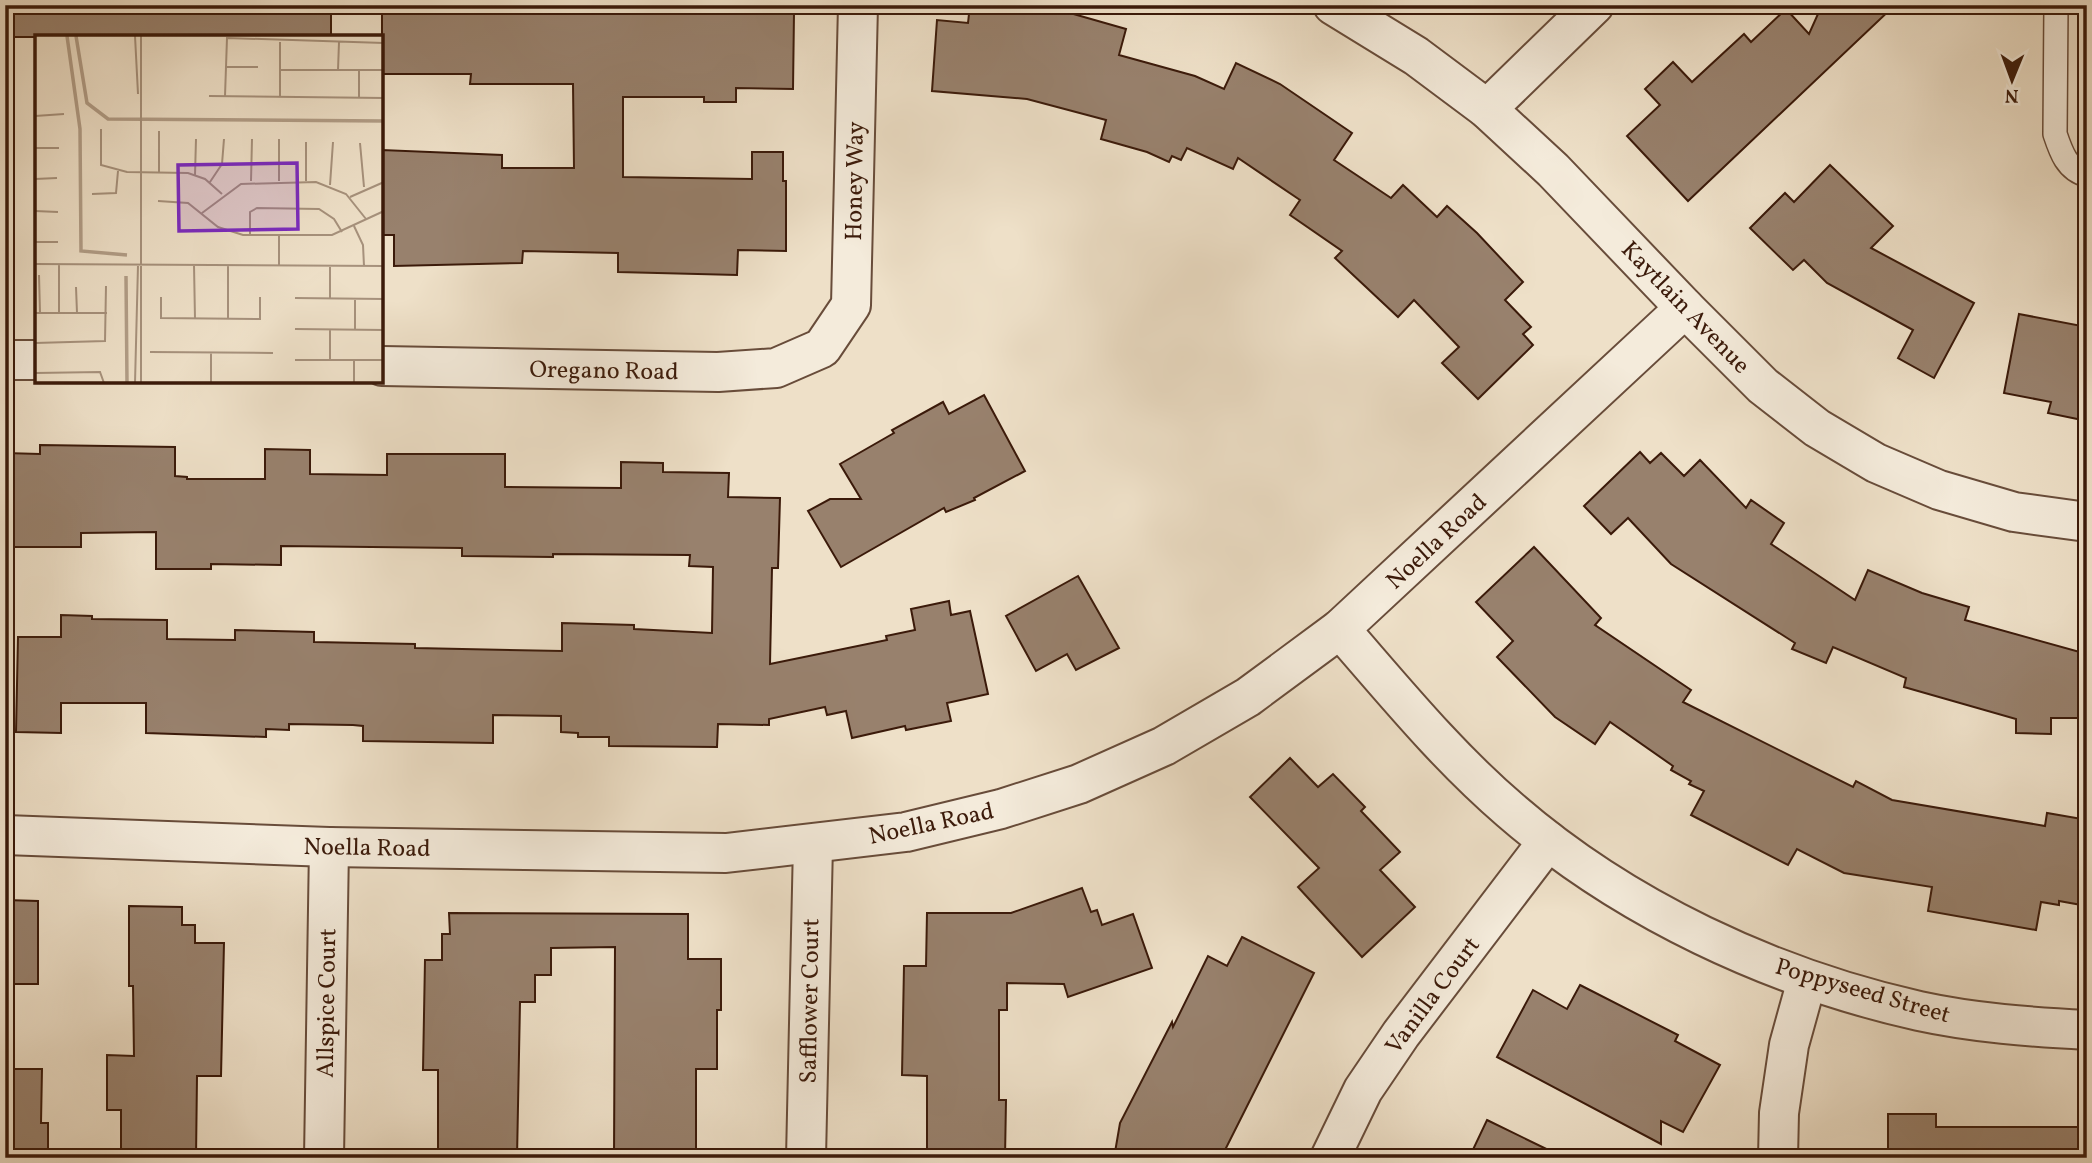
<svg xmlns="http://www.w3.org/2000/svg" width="2092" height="1163" viewBox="0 0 2092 1163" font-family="Vollkorn,serif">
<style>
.building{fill:#98816d;stroke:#3b1a0a;stroke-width:2}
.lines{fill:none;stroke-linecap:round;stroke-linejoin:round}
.lane-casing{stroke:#684c3a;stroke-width:26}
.street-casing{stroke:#684c3a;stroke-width:42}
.lane{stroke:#f4ebdb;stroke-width:23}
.street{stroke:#f4ebdb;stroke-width:38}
.labels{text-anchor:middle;stroke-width:5;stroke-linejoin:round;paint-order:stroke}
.street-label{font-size:24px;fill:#3b1a0a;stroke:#f4ebdb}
.inset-river{fill:none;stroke:#b19d87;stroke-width:3.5}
.inset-road{fill:none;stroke:#a6917c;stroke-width:2}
.view{fill:#7b2cbf;fill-opacity:0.15;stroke:#7b2cbf;stroke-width:3.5}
.inset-edge{fill:none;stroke:#3b1a0a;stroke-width:3.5}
</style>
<rect width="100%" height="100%" fill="#eee0c8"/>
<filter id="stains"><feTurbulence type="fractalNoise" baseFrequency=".00286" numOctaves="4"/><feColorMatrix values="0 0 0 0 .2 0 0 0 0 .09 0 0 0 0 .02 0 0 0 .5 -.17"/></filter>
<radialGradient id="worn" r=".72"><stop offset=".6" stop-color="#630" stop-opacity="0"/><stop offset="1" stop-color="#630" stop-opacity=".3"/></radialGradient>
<g class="building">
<polygon points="10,5 331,5 331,37 9,37"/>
<polygon points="400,5 775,6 775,13 794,13 793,89 736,88 736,102 704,102 704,97 623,97 623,177 752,179 752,152 783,152 783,181 786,181 786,251 738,250 737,275 618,272 618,253 523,251 522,263 394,266 394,235 382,235 382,150 502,155 502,168 574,168 573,84 470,84 471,74 382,74 382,8 400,9"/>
<polygon points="970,5 1042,5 1126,29 1119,55 1195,76 1224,89 1236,63 1280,84 1352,133 1334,160 1391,198 1403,185 1437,217 1447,206 1477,233 1523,282 1505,300 1531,327 1523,334 1533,345 1478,399 1442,363 1459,347 1414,300 1398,317 1335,258 1342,251 1290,215 1300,200 1238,158 1233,169 1187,148 1181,160 1172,156 1169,162 1147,152 1101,139 1106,120 1027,99 932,91 937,20 968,23"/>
<polygon points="1822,5 1895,5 1688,201 1627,136 1660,105 1645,89 1673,62 1692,82 1744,34 1751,42 1786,9 1809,34"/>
<polygon points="1830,165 1893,226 1871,248 1974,303 1934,378 1898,358 1913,330 1827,283 1804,260 1793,270 1750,228 1785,193 1794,202"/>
<polygon points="2019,314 2087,327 2087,421 2048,413 2051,402 2004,393"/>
<polygon points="984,395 1025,471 974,498 975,500 946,512 944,508 841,567 808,511 830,499 861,499 840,464 894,433 892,430 943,402 949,414"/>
<polygon points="40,445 175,447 175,476 187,477 187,479 265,479 265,449 310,450 310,474 387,475 387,454 505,454 505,487 621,488 621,462 663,463 663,472 729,473 728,497 780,498 778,568 772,568 770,664 887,640 886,636 915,630 911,609 949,601 951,615 970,611 988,694 947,703 951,721 906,730 905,726 852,738 846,711 827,715 825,707 769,719 769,725 718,724 717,747 609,746 609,737 578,737 578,733 561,732 561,716 493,715 493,743 363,741 363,726 353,725 289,724 289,730 266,729 266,737 146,733 146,703 61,703 61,733 16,732 18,637 61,637 61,615 92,616 92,619 167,620 167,639 235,640 235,630 314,632 314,642 415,644 415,648 562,651 562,623 634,625 634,629 712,633 713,567 689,566 690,555 553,554 553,557 462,556 462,548 281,546 281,565 211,564 211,569 156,569 156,532 81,533 81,547 5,547 5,453 40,454"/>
<polygon points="1640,452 1650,463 1661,453 1684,476 1700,460 1746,508 1751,500 1784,523 1771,544 1855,600 1868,570 1922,593 1969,607 1965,620 2087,654 2087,718 2051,718 2051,734 2016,733 2016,719 1904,687 1906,678 1833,647 1826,663 1792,649 1795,643 1671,564 1628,518 1611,534 1584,506"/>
<polygon points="1534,547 1601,618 1595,625 1691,690 1683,702 1853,787 1856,781 1892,800 2045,826 2047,813 2082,819 2079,832 2087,834 2087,906 2059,901 2059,905 2041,902 2036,930 1928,911 1932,887 1844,873 1797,849 1788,865 1691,815 1704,791 1689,784 1691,781 1671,770 1673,766 1610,722 1595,744 1555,717 1497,657 1513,641 1476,602"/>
<polygon points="1078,576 1119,648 1076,670 1067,654 1036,671 1006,616"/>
<polygon points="1290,758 1318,787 1333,774 1365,807 1361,811 1400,852 1380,870 1415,907 1362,957 1298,887 1319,868 1250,797"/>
<polygon points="1082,888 1091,912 1097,910 1102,925 1133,914 1152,968 1068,997 1064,984 1007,983 1007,1010 999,1010 999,1100 1006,1100 1005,1158 927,1158 927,1076 902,1075 904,966 926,966 927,913 1011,913"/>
<polygon points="5,900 38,901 38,984 5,984"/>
<polygon points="129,906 182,907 182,925 195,925 195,943 224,943 221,1076 197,1076 196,1158 121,1158 121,1110 107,1110 107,1055 134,1056 133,986 129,986"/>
<polygon points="449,913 688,914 688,959 721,959 721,1010 717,1010 717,1069 696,1069 696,1158 614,1158 615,947 551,948 551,975 535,975 535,1002 520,1002 517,1158 438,1158 438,1070 423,1070 425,960 442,960 442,934 450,934"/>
<polygon points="1242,937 1314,973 1221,1158 1114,1158 1120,1123 1172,1022 1173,1027 1208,956 1227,966"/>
<polygon points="1580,985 1678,1035 1675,1041 1720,1065 1683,1132 1661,1121 1661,1144 1497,1057 1533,990 1567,1009"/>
<polygon points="5,1069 42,1069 41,1123 48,1123 48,1158 5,1158"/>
<polygon points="1888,1114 1936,1114 1936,1127 2087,1127 2087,1158 1888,1158"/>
<polygon points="1487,1120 1565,1158 1469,1158"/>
</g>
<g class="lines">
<defs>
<path id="lane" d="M2056,5l-1,129c6,18 12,36 32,41"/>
<g id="street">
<polyline points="1333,5 1416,56 1487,109 1553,170 1685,308 1763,386 1817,428 1876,463 1939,490 2014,512 2087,522"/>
<polyline points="1487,109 1594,5"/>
<polyline points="5,360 37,360"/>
<polyline points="382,366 718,372 776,368 822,348 851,305 858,5"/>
<path d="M1340,629c55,63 107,127 170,181 114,99 262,168 409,201 55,12 112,16 168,19"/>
<polyline points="5,835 329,847 726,853 906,832 1001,809 1079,784 1164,746 1248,697 1340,629 1685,308"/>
<polyline points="324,1158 329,847"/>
<polyline points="806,1158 813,844"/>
<polyline points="1330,1158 1363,1090 1401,1034 1548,841"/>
<polyline points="1778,1158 1779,1113 1789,1045 1807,980"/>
</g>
</defs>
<use href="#lane" class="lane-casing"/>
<use href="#street" class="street-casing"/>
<use href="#lane" class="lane"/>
<use href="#street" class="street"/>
</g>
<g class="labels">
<g class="street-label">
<text transform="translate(854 181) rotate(-89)" y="8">Honey Way</text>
<text transform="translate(1686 307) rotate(46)" y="8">Kaytlain Avenue</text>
<text transform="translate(604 370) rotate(1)" y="8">Oregano Road</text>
<text transform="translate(1436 541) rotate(-43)" y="8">Noella Road</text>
<text transform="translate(931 823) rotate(-12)" y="8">Noella Road</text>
<text transform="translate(367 847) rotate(1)" y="8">Noella Road</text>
<text transform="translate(1863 990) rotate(16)" y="8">Poppyseed Street</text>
<text transform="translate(1432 995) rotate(-53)" y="8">Vanilla Court</text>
<text transform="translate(809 1001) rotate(-89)" y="8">Safflower Court</text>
<text transform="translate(326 1003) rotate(-89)" y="8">Allspice Court</text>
</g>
</g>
<g transform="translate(35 35)">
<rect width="348" height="348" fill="#eee0c8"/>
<path class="inset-river" d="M32,1l13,93 1,122 46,4M41,1l11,67 21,16 276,2M91,241l1,107"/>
<path class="inset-road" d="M100,1l3,58M245,7v55M190,32h33M245,35h104M303,35l1,-28M174,61l175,2M190,61l2,-58 157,5M324,63v-28M0,81l29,-2M66,94v36l26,7 61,1 17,6 17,15M124,96v41M244,104v42M271,107v39M325,108l4,44M0,113h24M160,140l1,-36M0,144l22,-1M216,146l1,-42M175,147l12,-18 2,-25M295,150l3,-43M57,159l24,-1 2,-22M315,162l34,-15M123,166l30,2 30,24 25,8h89l52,-24M0,176l23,1M167,178l39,-29 75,-2 30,12 20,25M319,191l9,19 1,21M215,201v-24l7,-4 62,1 15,10 8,13M244,201v29M0,207h23M0,229l349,2M24,230v48M159,230l1,54M193,230v54M4,240l1,38M41,252l1,26M126,262v21l99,1v-22M260,263l89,1M295,264v-33M0,278h72M260,294l89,1M320,294v-30M0,308l70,-2 1,-55M115,317l123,1M260,325h89M295,325v-31M0,338l65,-1 4,11M100,348l3,-118M106,348v-347M176,348v-31M319,348v-23"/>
<path class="view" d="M262,128l1,66 -119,2 -1,-66z"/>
<rect width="348" height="348" class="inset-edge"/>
</g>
<rect width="2092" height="1163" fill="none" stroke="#eee0c8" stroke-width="28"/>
<rect x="7" y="7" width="2078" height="1149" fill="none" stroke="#3b1a0a" stroke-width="3.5"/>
<rect x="14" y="14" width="2064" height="1135" fill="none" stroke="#3b1a0a" stroke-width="2"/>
<g transform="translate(2012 80) rotate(181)" stroke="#f4ebdb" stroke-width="5" paint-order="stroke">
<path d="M0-5L12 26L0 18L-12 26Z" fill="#3b1a0a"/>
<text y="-10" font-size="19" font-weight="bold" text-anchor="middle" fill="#3b1a0a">N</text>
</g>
<rect width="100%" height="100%" filter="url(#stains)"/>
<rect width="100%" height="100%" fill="url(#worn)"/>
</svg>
